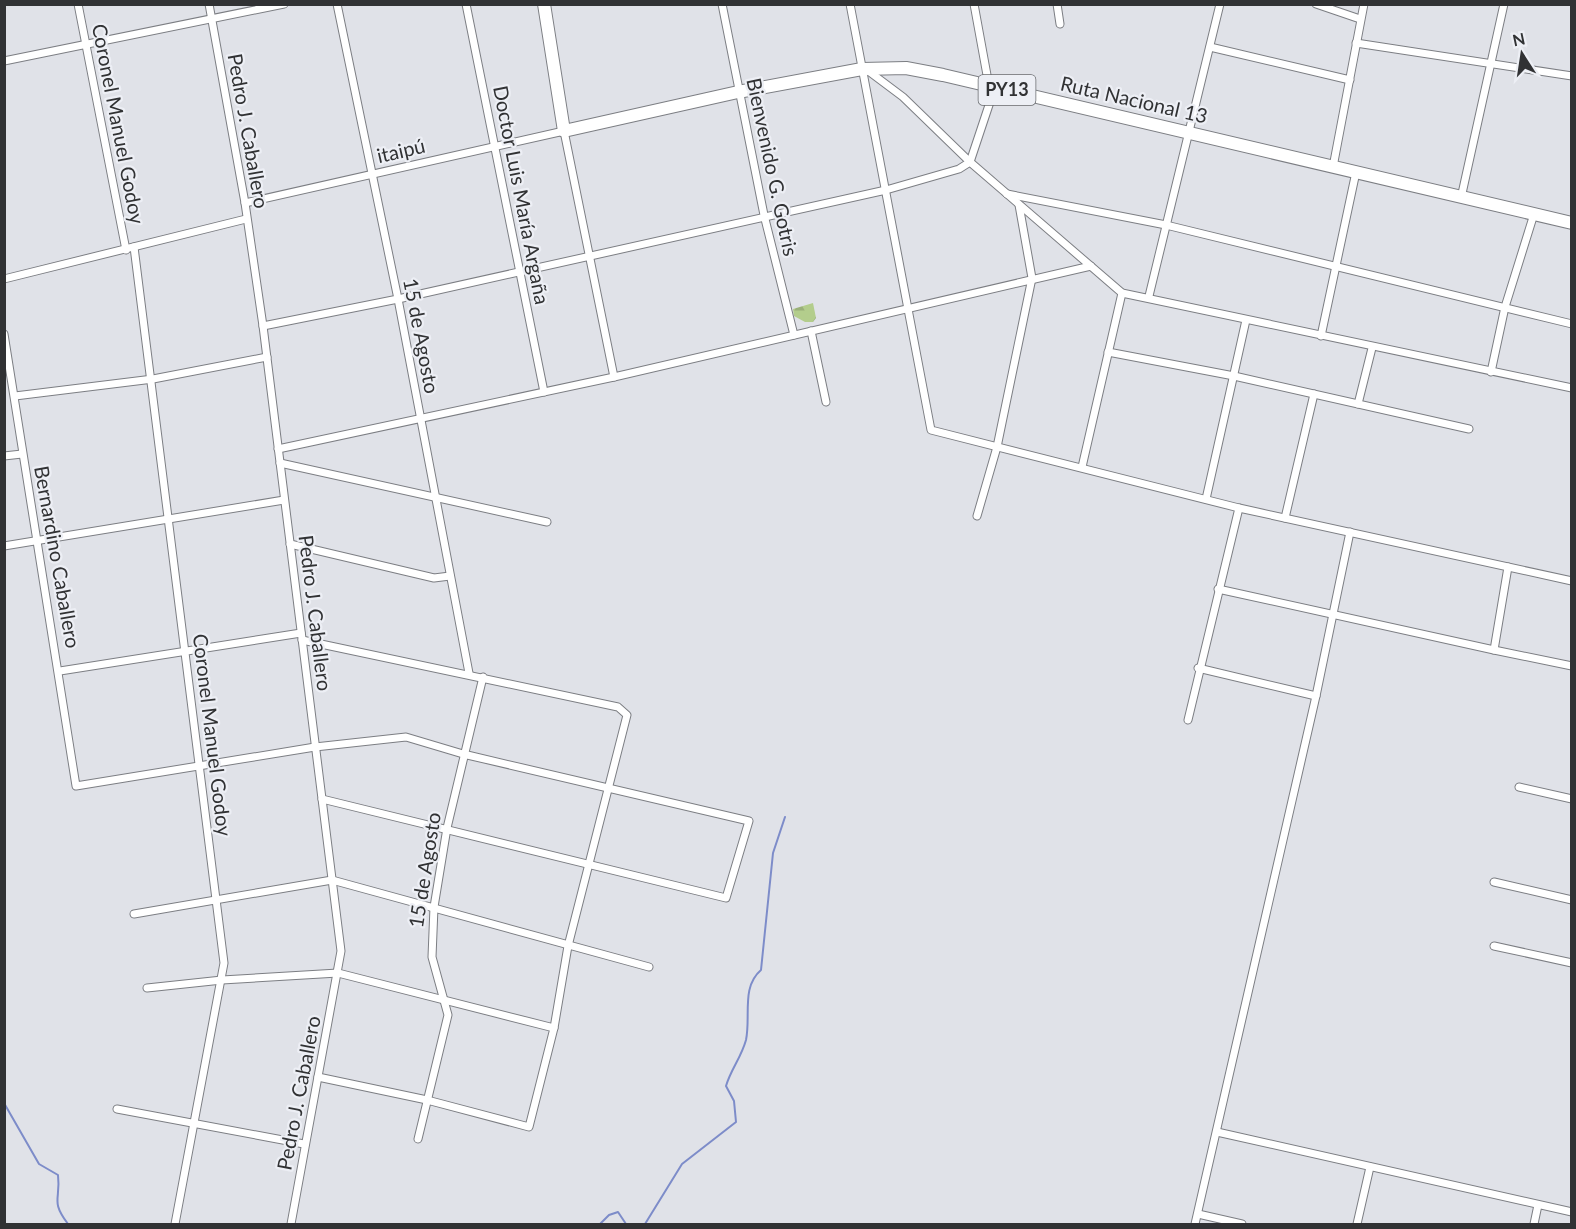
<svg xmlns="http://www.w3.org/2000/svg" width="1576" height="1229" viewBox="0 0 1576 1229" font-family="Lato,sans-serif">
<style>
.forest{fill:url(#forest-firs)}
.lines{fill:none;stroke-linecap:round;stroke-linejoin:round}
.stream{stroke:#7d8cc9;stroke-width:2}
.minor-casing{stroke:#7c7e83;stroke-width:9}
.trunk-casing{stroke:#7c7e83;stroke-width:14}
.minor{stroke:#fff;stroke-width:7}
.trunk{stroke:#fff;stroke-width:12}
.labels{text-anchor:middle;stroke-width:4.5;stroke-linejoin:round;paint-order:stroke}
.shield{fill:#edeff5;stroke:#696b6e;stroke-width:1.5}
.shield-label{font-size:18px;font-weight:bold;fill:#313234}
.street-label{font-size:20px;fill:#313234;stroke:#edeff5}
</style>
<defs>
<pattern id="forest-firs" width="22" height="20" patternUnits="userSpaceOnUse" patternTransform="scale(1.5)"><rect width="22" height="20" fill="#b3cd8c"/><path d="M5 1l3.5 6h-7zM16 11l3.5 6h-7z" fill="#9ab079"/></pattern>
</defs>
<rect width="100%" height="100%" fill="#e0e2e8"/>
<polygon class="forest" points="813,303 816,318 813,322 805,322 794,316 793,309"/>
<g class="lines">
<g class="stream">
<path d="M4,1103l35,61 19,11c3,25 -8,25 10,49"/>
<polyline points="600,1224 609,1215 618,1212 626,1224"/>
<path d="M645,1224l37,-60 54,-42 -2,-21 -8,-15c5,-17 15,-28 20,-46 5,-24 -5,-53 15,-70l12,-117 12,-36"/>
</g>
<defs>
<g id="minor">
<polyline points="78,4 126,250"/>
<polyline points="209,4 245,203 263,326 341,951 291,1224"/>
<polyline points="337,4 398,299 469,673"/>
<polyline points="466,4 544,392"/>
<polyline points="722,4 764,215 794,335"/>
<polyline points="850,4 931,430 1239,508 1572,581"/>
<polyline points="974,4 989,86"/>
<polyline points="1057,4 1060,24"/>
<polyline points="1316,4 1360,19"/>
<polyline points="1356,43 1572,76"/>
<polyline points="1210,47 1350,80"/>
<polyline points="4,61 284,4"/>
<polyline points="867,70 903,97 970,162 1122,293 1572,388"/>
<polyline points="1333,167 1364,4"/>
<polyline points="1007,194 1166,225 1572,324"/>
<polyline points="1461,198 1504,4"/>
<polyline points="245,203 564,131 614,377"/>
<polyline points="134,247 224,963 175,1224"/>
<polyline points="4,279 246,219"/>
<polyline points="1149,296 1220,4"/>
<polyline points="263,326 398,299 886,190 959,169 970,162 995,87"/>
<polyline points="811,331 826,402"/>
<polyline points="4,334 76,786 315,747 406,737 463,754 749,821 726,898 322,799"/>
<polyline points="1321,336 1356,172"/>
<polyline points="1108,352 1234,376 1469,429"/>
<polyline points="1491,372 1505,307 1534,214"/>
<polyline points="15,396 153,379 267,357"/>
<polyline points="1358,404 1372,348"/>
<polyline points="278,449 614,377 1091,266"/>
<polyline points="4,456 22,454"/>
<polyline points="280,463 547,522"/>
<polyline points="1082,467 1122,293"/>
<polyline points="1206,499 1246,320"/>
<polyline points="977,516 997,447 1032,278 1019,205"/>
<polyline points="1285,518 1314,394"/>
<polyline points="290,544 434,578 450,576"/>
<polyline points="4,546 284,500"/>
<polyline points="1508,567 1494,650 1572,666"/>
<polyline points="1218,589 1494,650"/>
<polyline points="302,640 618,707 627,715 568,946 554,1028"/>
<polyline points="1198,668 1316,696"/>
<polyline points="60,671 301,633"/>
<polyline points="1188,720 1239,508"/>
<polyline points="1519,787 1572,799"/>
<polyline points="1494,882 1572,900"/>
<polyline points="134,914 332,880 649,967"/>
<polyline points="1494,946 1572,963"/>
<polyline points="147,988 222,980 338,973 554,1028 529,1127 427,1100 318,1077"/>
<polyline points="117,1109 304,1144"/>
<polyline points="1217,1132 1572,1212"/>
<polyline points="418,1139 448,1015 432,957 434,907 447,828 483,677"/>
<polyline points="1198,1214 1242,1224"/>
<polyline points="1195,1224 1316,696 1350,532"/>
<polyline points="1357,1224 1370,1167"/>
<polyline points="1534,1224 1538,1205"/>
</g>
<polyline id="trunk" points="544,4 564,131 738,92 862,69 906,68 943,75 1572,223"/>
</defs>
<use href="#minor" class="minor-casing"/>
<use href="#trunk" class="trunk-casing"/>
<use href="#minor" class="minor"/>
<use href="#trunk" class="trunk"/>
</g>
<g class="labels">
<rect class="shield" x="978.5" y="75" width="57" height="30" rx="4.5"/>
<g class="shield-label">
<text x="1007" y="96">PY13</text>
</g>
<g class="street-label">
<text transform="translate(1134 100) rotate(13)" y="7">Ruta Nacional 13</text>
<text transform="translate(118 124) rotate(79)" y="7">Coronel Manuel Godoy</text>
<text transform="translate(248 131) rotate(80)" y="7">Pedro J. Caballero</text>
<text transform="translate(401 151) rotate(-13)" y="7">itaipú</text>
<text transform="translate(772 167) rotate(78)" y="7">Bienvenido G. Gotris</text>
<text transform="translate(521 195) rotate(79)" y="7">Doctor Luis María Argaña</text>
<text transform="translate(421 336) rotate(79)" y="7">15 de Agosto</text>
<text transform="translate(57 557) rotate(80)" y="7">Bernardino Caballero</text>
<text transform="translate(315 613) rotate(83)" y="7">Pedro J. Caballero</text>
<text transform="translate(212 735) rotate(83)" y="7">Coronel Manuel Godoy</text>
<text transform="translate(425 870) rotate(-81)" y="7">15 de Agosto</text>
<text transform="translate(299 1093) rotate(-79)" y="7">Pedro J. Caballero</text>
</g>
</g>
<rect width="1576" height="1229" fill="none" stroke="#313234" stroke-width="12"/>
<g transform="translate(1522 54) rotate(348)" stroke="#edeff5" stroke-width="4.5" paint-order="stroke">
<path d="M0-4.5L10 22L0 15L-10 22Z" fill="#313234"/>
<text y="-9" font-size="16" font-weight="bold" text-anchor="middle" fill="#313234">N</text>
</g>
</svg>
